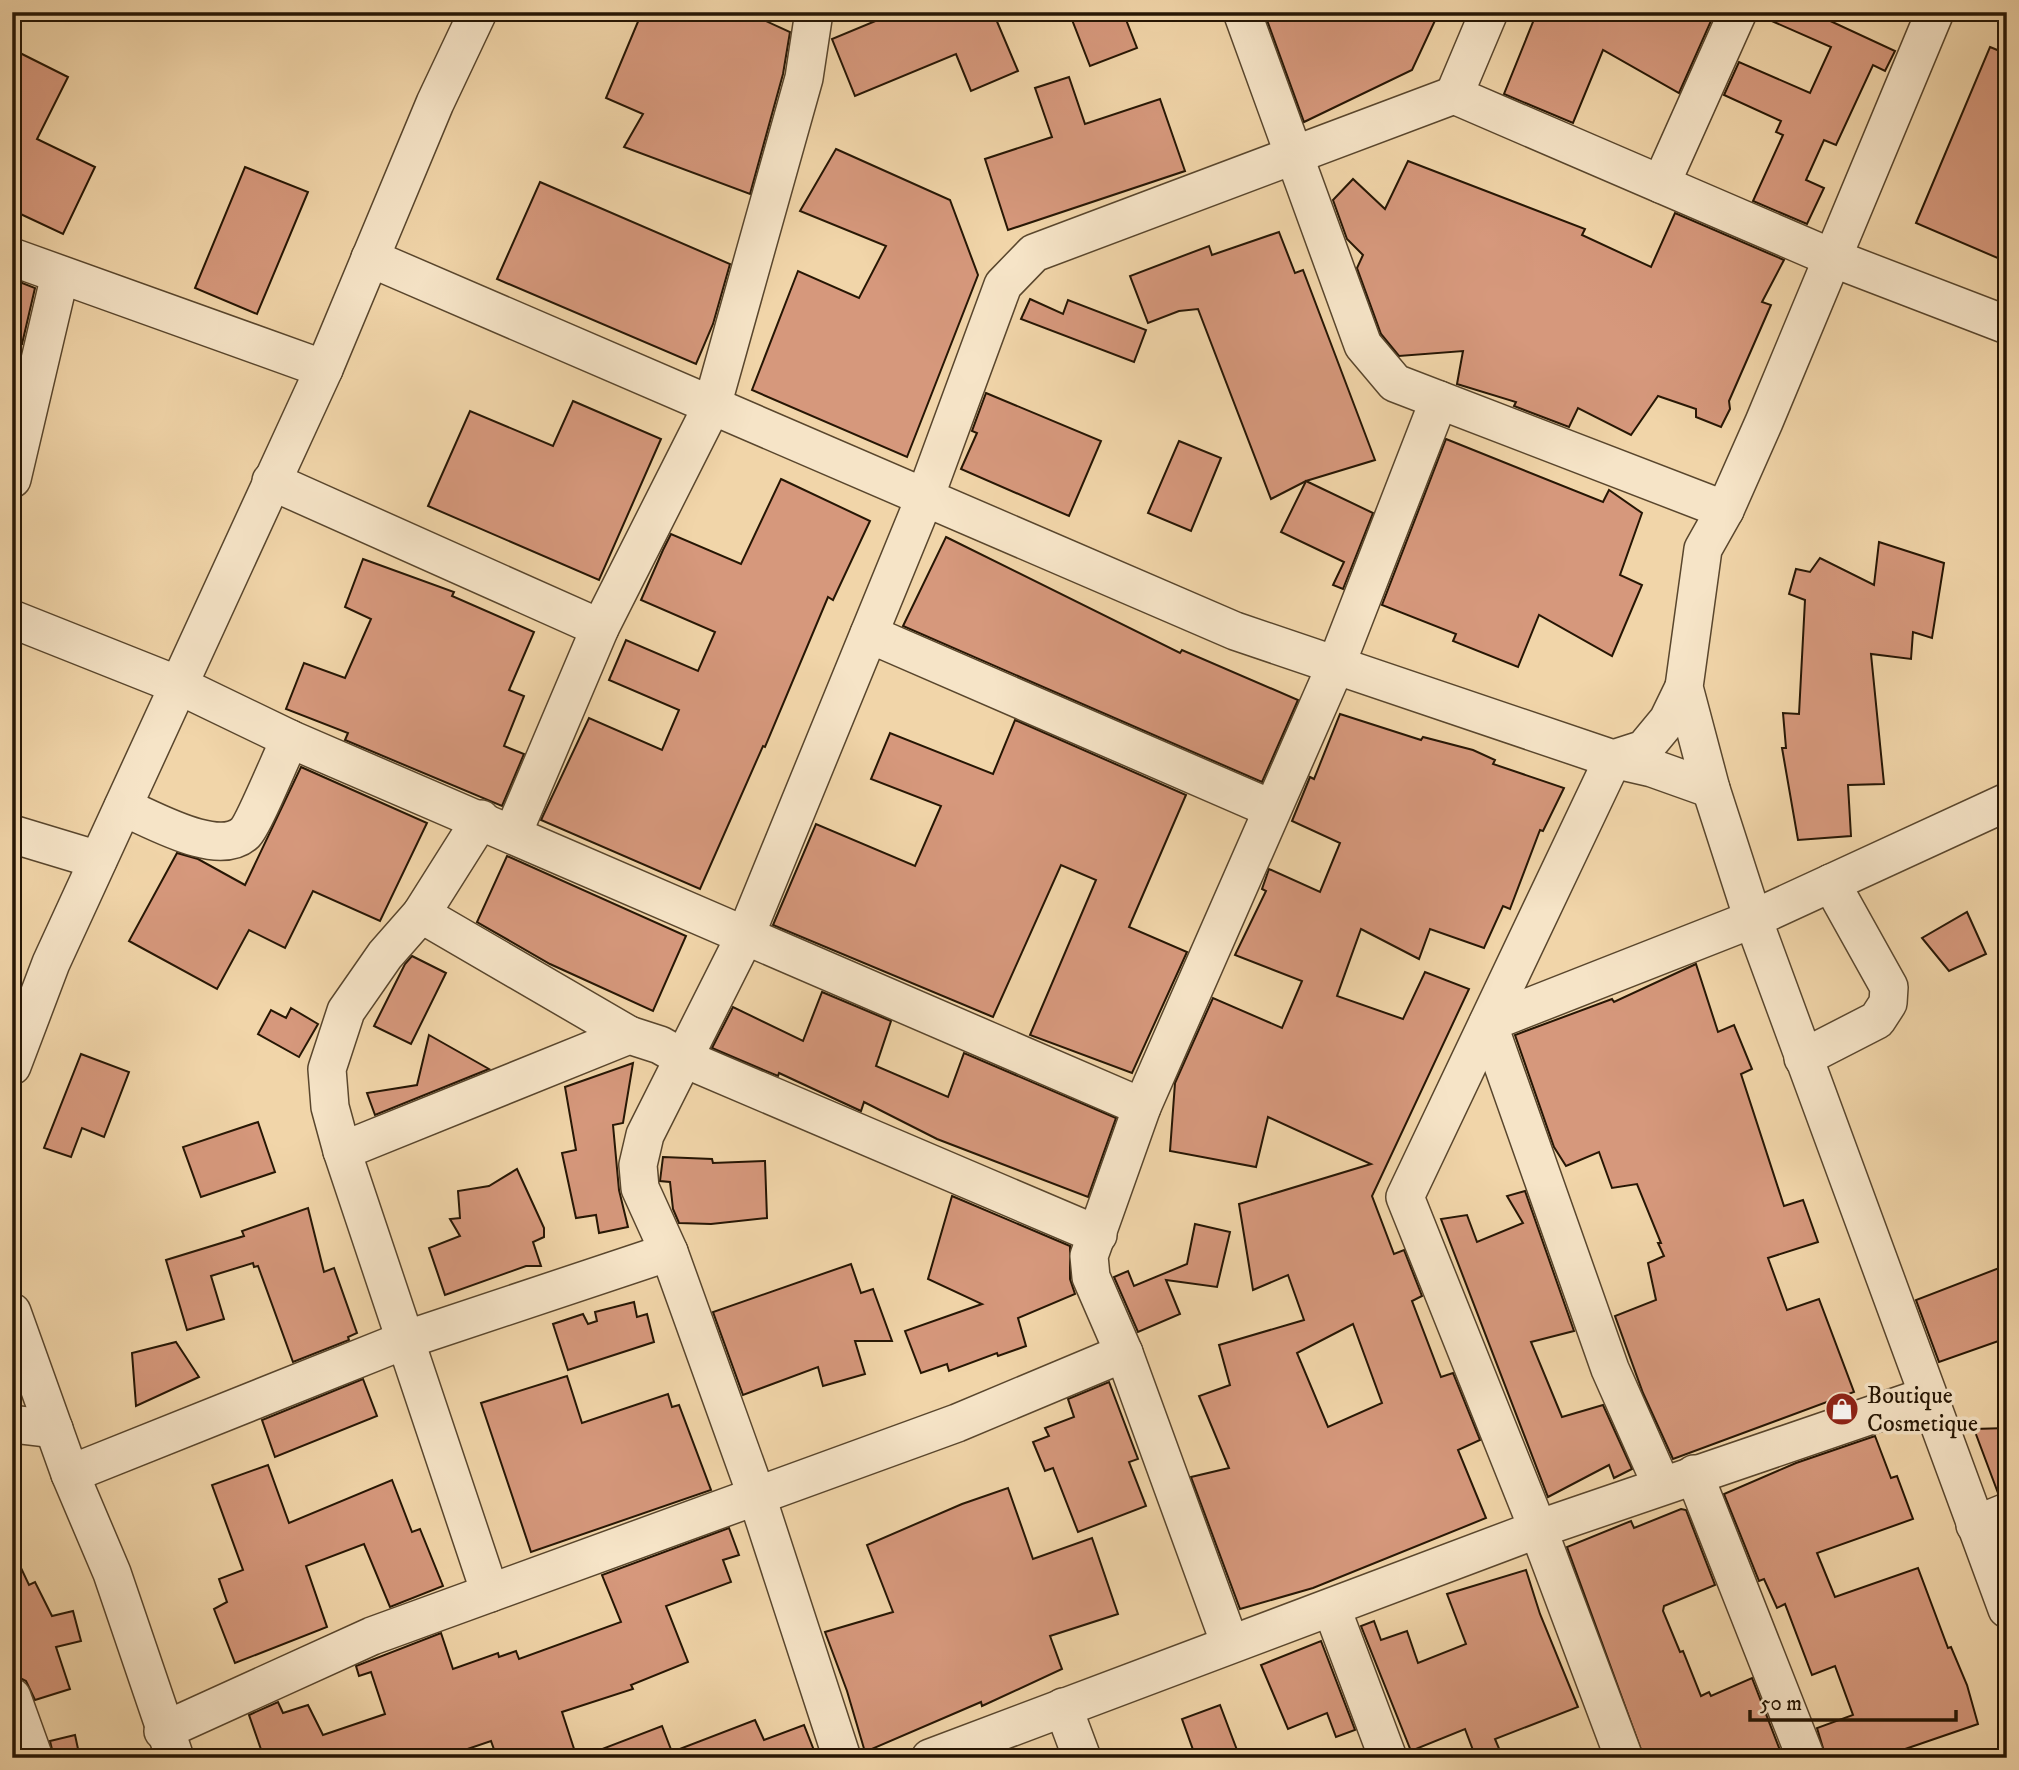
<svg xmlns="http://www.w3.org/2000/svg" width="2019" height="1770" viewBox="0 0 2019 1770" font-family="'IM FELL DW Pica',serif">
<style>
.building{fill:#d6987c;stroke:#261604;stroke-width:2;fill-rule:evenodd}
.lines{fill:none;stroke-linecap:round;stroke-linejoin:round}
.minor-casing{stroke:#59462d;stroke-width:40}
.minor{stroke:#f6e4c7;stroke-width:37}
.labels{text-anchor:middle;stroke-width:7;stroke-linejoin:round;paint-order:stroke}
.poi-label{font-size:24px;fill:#261604;stroke:#f6e4c7;text-anchor:start}
</style>
<rect width="100%" height="100%" fill="#f1d5a9"/>
<filter id="stains"><feTurbulence type="fractalNoise" baseFrequency=".00286" numOctaves="4"/><feColorMatrix values="0 0 0 0 .2 0 0 0 0 .09 0 0 0 0 .02 0 0 0 .5 -.17"/></filter>
<radialGradient id="worn" r=".72"><stop offset=".6" stop-color="#630" stop-opacity="0"/><stop offset="1" stop-color="#630" stop-opacity=".3"/></radialGradient>
<g class="building">
<polygon points="642,12 746,12 790,32 783,74 750,194 624,147 643,114 606,98"/>
<polygon points="897,12 993,12 1018,71 971,91 956,54 855,96 832,39"/>
<polygon points="1069,12 1123,12 1137,48 1090,66"/>
<polygon points="1264,12 1439,12 1412,70 1304,122"/>
<polygon points="1537,12 1695,12 1711,21 1679,93 1603,50 1573,123 1504,94"/>
<polygon points="1759,12 1831,12 1828,20 1895,51 1885,71 1873,65 1836,145 1824,140 1806,180 1824,188 1807,224 1753,201 1783,135 1776,132 1781,121 1724,95 1739,62 1810,93 1831,47 1758,15"/>
<polygon points="1990,47 2007,54 2007,262 1916,223"/>
<polygon points="12,49 68,77 37,139 95,167 63,234 12,210"/>
<polygon points="1069,77 1085,124 1160,99 1185,171 1008,230 985,159 1052,137 1035,88"/>
<polygon points="836,149 950,200 978,275 907,457 752,390 798,271 859,298 886,246 800,211"/>
<polygon points="1408,161 1585,229 1582,235 1651,267 1675,213 1784,260 1762,302 1771,305 1729,401 1730,409 1721,427 1696,417 1696,409 1658,396 1631,435 1578,408 1569,427 1514,406 1516,402 1457,384 1463,351 1399,356 1381,334 1357,268 1363,255 1347,239 1333,200 1353,179 1385,209"/>
<polygon points="245,167 308,192 257,314 195,288"/>
<polygon points="540,182 730,264 713,324 696,364 497,279"/>
<polygon points="1279,232 1295,273 1303,270 1375,460 1306,481 1271,499 1198,309 1179,311 1148,323 1130,276 1209,246 1212,255"/>
<polygon points="12,279 35,288 22,344 12,341"/>
<polygon points="1030,299 1063,314 1068,300 1146,330 1134,362 1021,319"/>
<polygon points="986,393 1101,441 1069,516 961,469 977,433 972,431"/>
<polygon points="573,401 661,439 599,580 428,506 470,411 553,446"/>
<polygon points="1446,439 1603,502 1609,490 1642,513 1620,575 1642,585 1612,656 1539,615 1518,667 1453,641 1456,634 1382,605"/>
<polygon points="1179,441 1221,458 1191,531 1148,513"/>
<polygon points="781,479 870,521 833,600 828,597 765,747 763,746 700,889 541,820 589,718 662,750 679,710 609,680 626,640 698,671 715,632 641,600 663,550 671,534 741,564"/>
<polygon points="1306,481 1373,513 1343,589 1333,585 1344,562 1281,532"/>
<polygon points="946,537 1180,653 1182,650 1298,700 1262,782 903,626"/>
<polygon points="1879,542 1944,563 1932,638 1913,632 1911,659 1871,654 1884,784 1848,785 1851,836 1798,840 1782,748 1786,748 1783,713 1799,714 1805,600 1789,594 1796,569 1810,572 1820,558 1874,585"/>
<polygon points="363,559 454,592 452,596 534,632 509,690 524,696 504,746 524,754 502,806 345,740 348,733 286,709 304,663 345,678 371,619 345,607"/>
<path d="M1340,714l81,26 2,-3 50,13 22,10 -2,4 71,24 -21,43 -3,-1 -30,79 -7,-3 -19,42 -54,-19 -11,30 -58,-30 -24,67 66,23 22,-47 44,17 -97,207 22,58 10,-4 18,46 -10,5 29,76 12,-4 27,67 -22,10 28,68 -173,70 -73,21 -49,-132 38,-9 -30,-72 31,-11 -11,-40 85,-25 -16,-45 -35,15 -14,-86 132,-40 -103,-47 -12,50 -86,-16 5,-68 38,-85 69,30 20,-47 -67,-26 31,-64 -4,-2 7,-20 51,23 20,-49 -48,-22 18,-44 4,2zM1353,1324l29,79 -54,24 -31,-74z"/>
<polygon points="1015,720 1186,795 1129,927 1187,952 1132,1073 1030,1035 1096,880 1061,865 993,1017 773,925 816,824 915,866 941,806 871,779 890,733 993,774"/>
<polygon points="301,767 427,823 380,921 313,891 285,948 249,930 217,989 129,941 177,853 198,859 245,885"/>
<polygon points="507,856 686,936 653,1011 550,964 477,922"/>
<polygon points="1967,912 1986,954 1949,971 1922,938"/>
<polygon points="412,956 446,973 411,1044 374,1026 405,964"/>
<polygon points="1696,964 1718,1032 1734,1025 1752,1069 1741,1074 1784,1206 1803,1200 1818,1242 1768,1258 1787,1310 1819,1299 1854,1392 1673,1459 1643,1393 1615,1316 1656,1300 1648,1263 1664,1256 1658,1243 1661,1243 1637,1184 1612,1188 1599,1152 1566,1166 1554,1147 1515,1035 1612,999 1614,1002"/>
<polygon points="822,992 891,1021 876,1066 948,1097 964,1053 1116,1118 1088,1197 937,1139 864,1102 861,1111 779,1073 778,1076 712,1048 733,1007 803,1041"/>
<polygon points="291,1008 318,1024 299,1057 258,1034 271,1010 286,1018"/>
<polygon points="429,1035 489,1069 375,1115 367,1093 417,1085"/>
<polygon points="81,1054 129,1072 104,1137 82,1128 71,1157 44,1148"/>
<polygon points="633,1063 623,1123 613,1125 619,1190 628,1227 599,1233 596,1215 576,1218 562,1153 576,1150 565,1087"/>
<polygon points="258,1122 275,1172 201,1197 183,1147"/>
<polygon points="663,1157 712,1159 713,1163 765,1161 767,1218 711,1224 679,1223 673,1209 670,1182 660,1181"/>
<polygon points="517,1169 544,1228 544,1237 533,1242 541,1266 526,1266 445,1295 429,1248 460,1236 450,1219 460,1218 458,1191 489,1186"/>
<polygon points="1525,1191 1574,1331 1531,1342 1562,1417 1603,1405 1632,1469 1614,1478 1609,1465 1548,1497 1441,1219 1467,1215 1477,1242 1523,1223 1507,1196"/>
<polygon points="952,1196 1070,1246 1070,1279 1075,1294 1018,1318 1026,1346 998,1356 997,1353 949,1371 947,1364 921,1373 905,1331 982,1304 928,1279"/>
<polygon points="308,1208 324,1272 334,1268 357,1333 348,1337 349,1340 293,1362 258,1266 254,1267 253,1263 211,1276 224,1319 187,1330 166,1260 244,1236 242,1231"/>
<polygon points="1195,1224 1230,1232 1217,1287 1166,1280 1180,1314 1138,1332 1114,1277 1128,1271 1134,1286 1187,1264"/>
<polygon points="851,1264 861,1293 873,1289 892,1341 855,1341 865,1374 823,1386 818,1367 743,1395 713,1312"/>
<polygon points="2007,1265 2007,1338 1939,1362 1916,1300"/>
<polygon points="634,1302 637,1317 647,1314 654,1342 568,1370 553,1324 583,1314 588,1324 597,1321 595,1312"/>
<polygon points="176,1342 199,1377 136,1406 132,1353"/>
<polygon points="567,1376 582,1423 668,1394 672,1407 679,1405 711,1490 531,1552 481,1403"/>
<polygon points="363,1379 377,1416 275,1457 262,1420"/>
<polygon points="1109,1382 1138,1459 1129,1462 1146,1506 1078,1532 1053,1468 1045,1471 1033,1442 1049,1436 1045,1428 1074,1417 1068,1399"/>
<polygon points="2007,1428 2007,1492 1998,1493 1974,1429"/>
<polygon points="1875,1436 1891,1478 1897,1476 1913,1519 1817,1553 1835,1597 1918,1568 1948,1648 1951,1647 1967,1685 1978,1724 1879,1758 1826,1758 1817,1728 1853,1715 1835,1666 1812,1675 1785,1604 1777,1608 1764,1579 1759,1581 1724,1494 1796,1463"/>
<polygon points="268,1465 289,1523 392,1480 412,1532 420,1529 443,1586 390,1607 364,1544 306,1566 327,1627 235,1663 214,1609 227,1602 219,1579 243,1570 212,1485"/>
<polygon points="1008,1488 1033,1559 1092,1538 1118,1614 1050,1636 1062,1669 982,1706 981,1702 865,1752 847,1691 825,1632 893,1612 867,1545 962,1504"/>
<polygon points="1681,1509 1686,1510 1715,1585 1664,1606 1663,1611 1680,1652 1683,1651 1701,1696 1709,1692 1711,1696 1752,1678 1783,1758 1644,1758 1567,1547 1631,1521 1634,1528"/>
<polygon points="729,1528 739,1555 723,1560 731,1582 666,1606 688,1662 631,1685 633,1689 562,1712 577,1758 497,1758 491,1741 441,1758 264,1758 249,1715 278,1702 283,1713 308,1705 323,1735 385,1714 371,1672 359,1676 356,1666 441,1633 453,1669 498,1653 499,1657 516,1651 519,1659 621,1622 602,1575"/>
<polygon points="12,1549 29,1585 35,1582 52,1616 73,1611 81,1641 56,1647 70,1689 35,1700 26,1681 12,1674"/>
<polygon points="1526,1570 1540,1614 1578,1707 1495,1739 1503,1758 1476,1758 1465,1729 1411,1751 1361,1626 1374,1621 1381,1640 1407,1631 1418,1663 1466,1644 1447,1594"/>
<polygon points="1321,1641 1355,1730 1336,1737 1327,1713 1288,1729 1261,1665"/>
<polygon points="1220,1705 1240,1758 1196,1758 1182,1719"/>
<polygon points="755,1720 764,1740 804,1725 817,1758 590,1758 589,1754 662,1726 672,1752"/>
<polygon points="75,1735 80,1758 54,1758 50,1741"/>
</g>
<g class="lines">
<defs>
<g id="minor">
<polyline points="1242,12 1363,345 1395,383 1725,510"/>
<polyline points="1935,12 1764,422 1725,510 1703,549 1684,687 1711,789 1753,919 2007,1609"/>
<polyline points="1454,95 1489,12"/>
<polyline points="1661,184 1738,12"/>
<polyline points="12,257 324,369"/>
<polyline points="370,258 1235,631 1613,759 1644,749 1668,720 1684,687"/>
<polyline points="12,479 60,275"/>
<polyline points="271,481 600,628"/>
<polyline points="12,619 178,685 290,739 1142,1107"/>
<polyline points="869,634 1272,809"/>
<path d="M123,807c29,12 95,51 122,26 9,-9 37,-78 45,-94"/>
<polyline points="481,819 421,914 385,955 346,1011 327,1069 330,1107 342,1151 490,1593"/>
<polyline points="513,833 600,628 712,406 804,78 814,12"/>
<polyline points="12,834 98,860"/>
<polyline points="421,914 629,1035"/>
<polyline points="1803,1058 1877,1020 1888,1003 1889,987 1831,883"/>
<polyline points="12,1066 51,963 324,369 435,103 478,12"/>
<polyline points="342,1151 629,1035 660,1045 683,1058 1098,1235"/>
<polyline points="12,1312 70,1474 112,1573 175,1758"/>
<polyline points="12,1424 54,1429"/>
<polyline points="70,1474 405,1340 669,1252"/>
<polyline points="1694,1474 1806,1758"/>
<polyline points="1661,1484 1610,1369 1488,1023 1753,919 2007,802"/>
<polyline points="1975,1525 2007,1512"/>
<polyline points="1332,1609 1388,1758"/>
<polyline points="1230,1644 1124,1353 1091,1277 1089,1256 1142,1107 1336,665 1439,400"/>
<polyline points="12,1697 34,1758"/>
<polyline points="1063,1707 1082,1758"/>
<polyline points="163,1731 372,1636 957,1423 1124,1353"/>
<polyline points="842,1758 756,1494 669,1252 640,1188 638,1165 645,1135 746,934 925,497 1003,285 1034,253 1454,95 1830,257 2007,325"/>
<polyline points="930,1758 1538,1529 1927,1396"/>
<polyline points="1624,1758 1538,1529 1405,1197 1613,759 1652,768 1711,789"/>
</g>
</defs>
<use href="#minor" class="minor-casing"/>
<use href="#minor" class="minor"/>
</g>
<defs>
<symbol id="shop-disc" viewBox="-11 -11 22 22"><circle r="9.5" fill="#8f2418" stroke="#f6e4c7"/><path d="M-5-2.5h2.3a2.7 3.5 0 0 1 5.4 0H5L5.5 6h-11ZM-1.5-2.5h3a1.5 2.3 0 0 0-3 0Z" fill="#fff"/></symbol>
</defs>
<g fill-rule="evenodd">
<use href="#shop-disc" x="1823" y="1390" width="38" height="38"/>
</g>
<g class="labels">
<g class="poi-label">
<text x="1867" y="1403">Boutique<tspan x="1867" dy="28">Cosmetique</tspan></text>
</g>
</g>
<rect width="2019" height="1770" fill="none" stroke="#f1d5a9" stroke-width="42"/>
<rect x="14" y="14" width="1991" height="1742" fill="none" stroke="#261604" stroke-width="3.5"/>
<rect x="21" y="21" width="1977" height="1728" fill="none" stroke="#261604" stroke-width="2"/>
<path d="M1750 1710v10h206v-10" fill="none" stroke="#261604" stroke-width="3.5"/>
<text x="1760" y="1710" font-size="21" fill="#261604" stroke="#f6e4c7" stroke-width="5" paint-order="stroke">50 m</text>
<rect width="100%" height="100%" filter="url(#stains)"/>
<rect width="100%" height="100%" fill="url(#worn)"/>
</svg>
